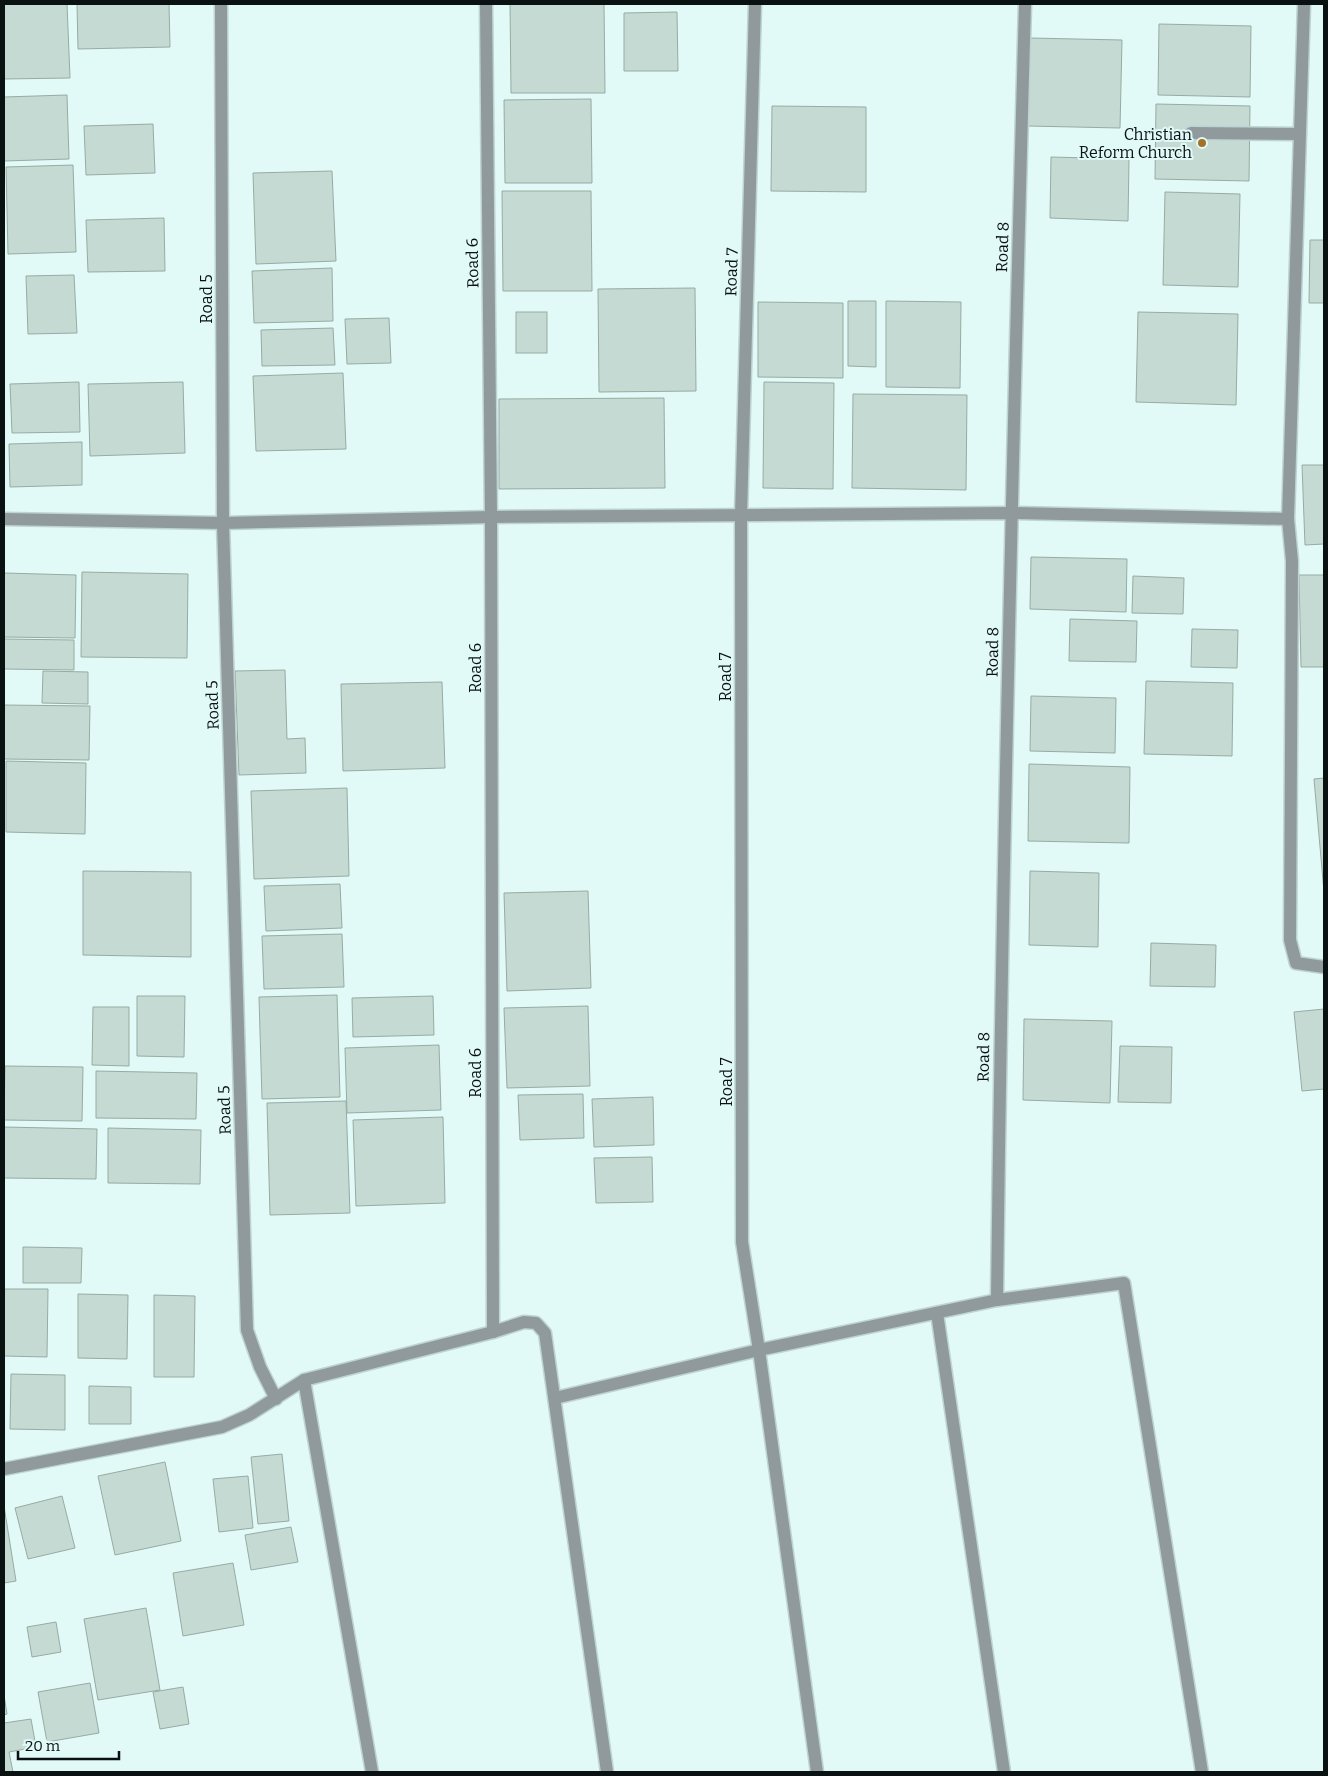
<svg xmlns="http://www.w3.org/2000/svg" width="1328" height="1776" viewBox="0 0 1328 1776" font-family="Bitter,serif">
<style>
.building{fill:#c5dad2;stroke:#97aba2}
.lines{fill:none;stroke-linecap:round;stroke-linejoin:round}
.minor-casing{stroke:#bed4d2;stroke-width:15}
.minor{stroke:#909a9c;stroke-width:12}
.poi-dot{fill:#a27326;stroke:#e1f9f7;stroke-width:2}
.labels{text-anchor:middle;stroke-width:4;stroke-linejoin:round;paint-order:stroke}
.poi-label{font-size:16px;fill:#091111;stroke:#e1f9f7;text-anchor:end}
.street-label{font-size:16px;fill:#091111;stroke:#e1f9f7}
</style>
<rect width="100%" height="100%" fill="#e1f9f7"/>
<g class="building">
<polygon points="4,4 67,4 70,78 4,79"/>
<polygon points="77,4 169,4 170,47 78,49"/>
<polygon points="510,4 604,4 605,93 511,93"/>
<polygon points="677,12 678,71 624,71 624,13"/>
<polygon points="1159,24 1251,26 1250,97 1158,95"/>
<polygon points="1030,38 1122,40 1120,128 1028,126"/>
<polygon points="67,95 69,159 4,161 4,97"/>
<polygon points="591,99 592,183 505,183 504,100"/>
<polygon points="1156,104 1250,106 1249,181 1155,179"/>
<polygon points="772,106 866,107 866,192 771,191"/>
<polygon points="153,124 155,173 86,175 84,126"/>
<polygon points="1051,157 1129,159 1128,221 1050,218"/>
<polygon points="73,165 76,252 8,254 6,167"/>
<polygon points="332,171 336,261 256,264 253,173"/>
<polygon points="502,191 591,191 592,291 503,291"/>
<polygon points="1165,192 1240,194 1238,287 1163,285"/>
<polygon points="164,218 165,271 88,272 86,220"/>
<polygon points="1310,240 1324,240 1324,303 1309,303"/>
<polygon points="332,268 333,321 254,323 252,271"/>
<polygon points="74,275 77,333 28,334 26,276"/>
<polygon points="695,288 696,391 599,392 598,289"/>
<polygon points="848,301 876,301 876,367 848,366"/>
<polygon points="886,301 961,302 960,388 886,387"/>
<polygon points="758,302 843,303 843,378 758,377"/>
<rect x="516" y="312" width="31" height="41"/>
<polygon points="1138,312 1238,314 1236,405 1136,402"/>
<polygon points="389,318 391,363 347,364 345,319"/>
<polygon points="333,328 335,365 262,366 261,330"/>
<polygon points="343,373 346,449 256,451 253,376"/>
<polygon points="79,382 80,432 12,433 10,384"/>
<polygon points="183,382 185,453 90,456 88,384"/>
<polygon points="764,382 834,383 833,489 763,488"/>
<polygon points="853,394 967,395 966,490 852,488"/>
<polygon points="664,398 665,488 499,489 499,399"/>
<polygon points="82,442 82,485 10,487 9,444"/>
<polygon points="1302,465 1324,465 1324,544 1305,545"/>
<polygon points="1031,557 1127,559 1126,612 1030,609"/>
<polygon points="82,572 188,574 187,658 81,657"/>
<polygon points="4,573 76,575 75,638 4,637"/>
<polygon points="1299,575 1324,575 1324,667 1301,667"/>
<polygon points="1133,576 1184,578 1183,614 1132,613"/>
<polygon points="1070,619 1137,621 1136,662 1069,661"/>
<polygon points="1192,629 1238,630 1237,668 1191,667"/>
<polygon points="4,639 74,640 74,670 4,669"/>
<polygon points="285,670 287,739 305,738 306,773 239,775 235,671"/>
<polygon points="43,671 88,672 88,704 42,703"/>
<polygon points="1146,681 1233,683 1232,756 1144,754"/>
<polygon points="442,682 445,768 343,771 341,684"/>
<polygon points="1031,696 1116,698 1115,753 1030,751"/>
<polygon points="4,705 90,706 89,760 4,759"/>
<polygon points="6,761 86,763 85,834 6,832"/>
<polygon points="1029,764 1130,767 1129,843 1028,841"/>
<polygon points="1324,778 1324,892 1314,779"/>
<polygon points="347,788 349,876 254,879 251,791"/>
<polygon points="83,871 191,872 191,957 83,955"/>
<polygon points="1030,871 1099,873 1098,947 1029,945"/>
<polygon points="340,884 342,928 266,931 264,886"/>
<polygon points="588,891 591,988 507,991 504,893"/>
<polygon points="342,934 344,987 264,989 262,936"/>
<polygon points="1151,943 1216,945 1215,987 1150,986"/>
<polygon points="337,995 340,1097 262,1099 259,997"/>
<polygon points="137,996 185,996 184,1057 137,1056"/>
<polygon points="433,996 434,1035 353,1037 352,998"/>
<polygon points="588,1006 590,1086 507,1088 504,1008"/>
<polygon points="93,1007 129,1007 129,1066 92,1065"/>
<polygon points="1324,1009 1324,1089 1302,1091 1294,1012"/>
<polygon points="1024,1019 1112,1021 1110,1103 1023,1100"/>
<polygon points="439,1045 441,1110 347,1113 345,1048"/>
<polygon points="1120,1046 1172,1047 1171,1103 1118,1102"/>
<polygon points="5,1066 83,1067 82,1121 4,1120"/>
<polygon points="96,1071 197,1073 196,1119 96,1118"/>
<polygon points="583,1094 584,1138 520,1140 518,1095"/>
<polygon points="653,1097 654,1145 594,1147 592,1099"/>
<polygon points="346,1101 350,1213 270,1215 267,1103"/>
<polygon points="443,1117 445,1203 356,1206 353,1120"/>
<polygon points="4,1127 97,1129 96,1179 4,1178"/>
<polygon points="108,1128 201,1130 200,1184 108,1183"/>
<polygon points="652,1157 653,1202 596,1203 594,1158"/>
<polygon points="23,1247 82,1248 81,1283 23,1283"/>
<polygon points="4,1289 48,1289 47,1357 4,1356"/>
<polygon points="78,1294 128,1295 127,1359 78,1358"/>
<polygon points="154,1295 195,1296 194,1377 154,1377"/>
<polygon points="11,1374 65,1375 65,1430 10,1429"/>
<polygon points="89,1386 131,1387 131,1424 89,1424"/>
<polygon points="282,1454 289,1521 258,1524 251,1457"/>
<polygon points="165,1462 181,1541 115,1555 98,1476"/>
<polygon points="248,1476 253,1528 219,1532 213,1479"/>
<polygon points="62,1496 75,1548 28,1559 15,1508"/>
<polygon points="4,1506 16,1581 4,1583"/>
<polygon points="291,1527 298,1562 251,1570 245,1535"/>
<polygon points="233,1563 244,1625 183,1636 173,1573"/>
<polygon points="146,1608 160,1690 98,1700 84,1619"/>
<polygon points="56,1622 61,1652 32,1657 27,1627"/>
<polygon points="90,1683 99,1733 47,1742 38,1692"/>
<polygon points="183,1687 189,1724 160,1729 153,1692"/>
<polygon points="4,1695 7,1714 4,1715"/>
<polygon points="31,1719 36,1747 9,1752 13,1772 4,1772 4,1723"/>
</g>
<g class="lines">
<defs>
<g id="minor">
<polyline points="221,4 223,523 247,1330 260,1367 276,1399"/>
<polyline points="486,4 491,517 493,1332"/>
<polyline points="755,4 741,515 742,1242 759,1350 817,1772"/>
<polyline points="1304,4 1288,519 1292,561 1290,940 1296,963 1324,967"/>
<polyline points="1191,133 1300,134"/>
<polyline points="4,519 223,523 491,517 1011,513 1288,519"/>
<path d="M997,1300c5,-432 16,-864 28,-1296"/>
<polyline points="937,1313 1004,1772"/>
<polyline points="555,1398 759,1350 997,1300 1124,1283 1202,1772"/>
<polyline points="4,1469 222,1427 249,1415 304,1380"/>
<polyline points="372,1772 304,1380 493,1332 524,1322 536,1323 545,1333 607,1772"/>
</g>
</defs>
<use href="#minor" class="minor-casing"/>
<use href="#minor" class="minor"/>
</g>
<circle class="poi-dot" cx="1202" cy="143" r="5"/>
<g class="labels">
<g class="poi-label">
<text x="1192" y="140">Christian<tspan x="1192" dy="18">Reform Church</tspan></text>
</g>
<g class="street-label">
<text transform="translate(1002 247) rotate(-88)" y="6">Road 8</text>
<text transform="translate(472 263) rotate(-91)" y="6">Road 6</text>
<text transform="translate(731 272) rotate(-88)" y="6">Road 7</text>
<text transform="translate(206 299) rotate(-90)" y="6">Road 5</text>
<text transform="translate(992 652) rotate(-89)" y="6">Road 8</text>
<text transform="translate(475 668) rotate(-90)" y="6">Road 6</text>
<text transform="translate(725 677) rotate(-90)" y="6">Road 7</text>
<text transform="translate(212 705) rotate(-92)" y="6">Road 5</text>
<text transform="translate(983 1057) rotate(-89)" y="6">Road 8</text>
<text transform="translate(475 1073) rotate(-90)" y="6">Road 6</text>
<text transform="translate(726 1082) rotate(-90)" y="6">Road 7</text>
<text transform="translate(224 1110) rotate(-92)" y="6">Road 5</text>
</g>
</g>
<rect width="1328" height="1776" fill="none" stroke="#091111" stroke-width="10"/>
<path d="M18 1751v8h101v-8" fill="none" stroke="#091111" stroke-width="2.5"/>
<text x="25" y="1751" font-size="15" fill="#091111" stroke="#e1f9f7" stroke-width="4" paint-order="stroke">20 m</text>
</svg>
